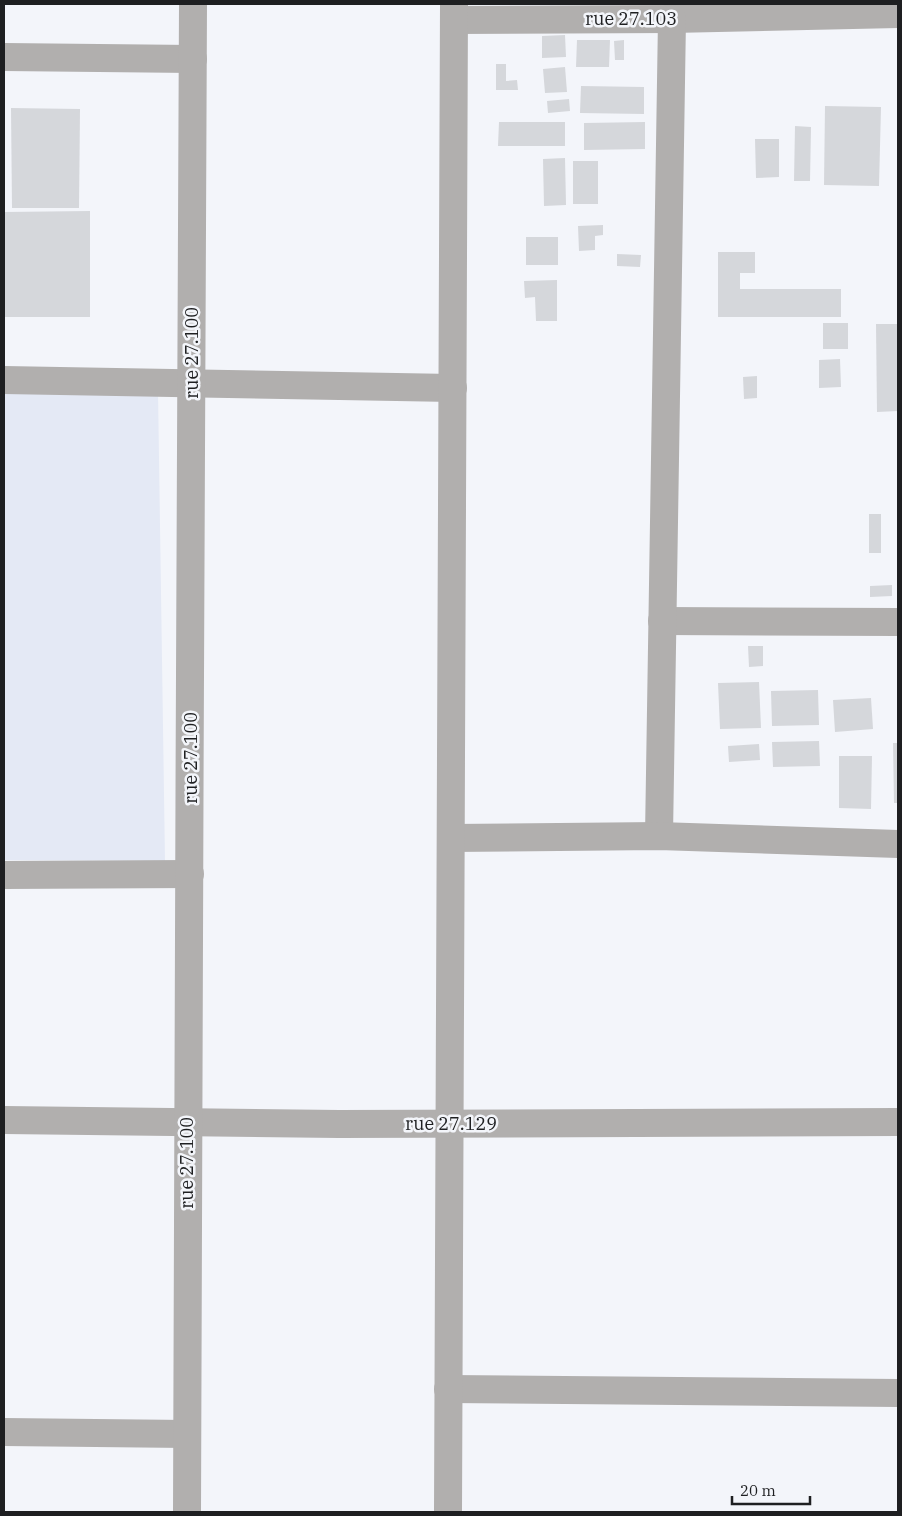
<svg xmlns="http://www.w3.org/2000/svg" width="902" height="1516" viewBox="0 0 902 1516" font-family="'IBM Plex Serif',serif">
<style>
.built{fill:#e4e9f5}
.building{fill:#d5d7db}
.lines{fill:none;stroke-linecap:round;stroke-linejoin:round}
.minor{stroke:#b1afae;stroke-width:28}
.labels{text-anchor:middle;stroke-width:5;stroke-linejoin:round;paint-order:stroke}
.street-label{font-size:18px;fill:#1e1f21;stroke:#f3f5fa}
</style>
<rect width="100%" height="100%" fill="#f3f5fa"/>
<polygon class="built" points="4,390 158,391 165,861 4,860"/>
<g class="building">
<polygon points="565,35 566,57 542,58 542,36"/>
<polygon points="577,40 610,40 609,67 576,67"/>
<polygon points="624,40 624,60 615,60 614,41"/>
<polygon points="496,64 506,64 506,81 517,80 518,90 496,90"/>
<polygon points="565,67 567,92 545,93 543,69"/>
<polygon points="581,86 644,87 644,114 580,113"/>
<polygon points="569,99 570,111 548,113 547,101"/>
<polygon points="825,106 881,107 879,186 824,185"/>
<polygon points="11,108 80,109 79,208 12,208"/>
<polygon points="499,122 565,122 565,146 498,146"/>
<polygon points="645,122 645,149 584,150 584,123"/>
<polygon points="795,126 811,127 810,181 794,181"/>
<polygon points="755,139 779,139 779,177 756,178"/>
<polygon points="565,158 566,205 544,206 543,159"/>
<rect x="573" y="161" width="25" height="43"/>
<polygon points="90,211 90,317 4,317 4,212"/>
<polygon points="603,225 603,235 595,236 595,250 579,251 578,226"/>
<rect x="526" y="237" width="32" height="28"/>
<polygon points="718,252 755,252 755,273 740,273 740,289 841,289 841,317 718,317"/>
<polygon points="617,254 641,255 640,267 617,266"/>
<polygon points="557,280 557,321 536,321 535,297 525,298 524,281"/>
<rect x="823" y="323" width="25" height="26"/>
<polygon points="876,324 898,324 898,411 877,412"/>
<polygon points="840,359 841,387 819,388 819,360"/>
<polygon points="757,376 757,398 744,399 743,377"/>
<rect x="869" y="514" width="12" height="39"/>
<polygon points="892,585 892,596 870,597 870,586"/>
<polygon points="748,646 763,646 763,666 749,667"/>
<polygon points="759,682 761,728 720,729 718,683"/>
<polygon points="818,690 819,725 772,726 771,691"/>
<polygon points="871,698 873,729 835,732 833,700"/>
<polygon points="819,741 820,766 773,767 772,742"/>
<polygon points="893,743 898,743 898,803 894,803"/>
<polygon points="759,744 760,760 729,762 728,746"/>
<polygon points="839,756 872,756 871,809 839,808"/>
</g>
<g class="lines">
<g class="minor">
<polyline points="454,20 672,19 898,14"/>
<polyline points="4,57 193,59"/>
<polyline points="4,380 453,388"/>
<polyline points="662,621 898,622"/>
<polyline points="659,836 672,19"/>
<polyline points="451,838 659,836 898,844"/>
<polyline points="4,875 190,874"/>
<polyline points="4,1120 339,1124 898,1122"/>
<polyline points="448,1389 898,1393"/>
<polyline points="4,1432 187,1434"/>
<path d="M187,1512c1,-503 4,-1005 6,-1508"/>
<polyline points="448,1512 454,4"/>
</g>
</g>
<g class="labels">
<g class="street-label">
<text x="631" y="25">rue 27.103</text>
<text transform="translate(192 353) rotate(-90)" y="6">rue 27.100</text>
<text transform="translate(191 758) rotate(-90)" y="6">rue 27.100</text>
<text x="451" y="1130">rue 27.129</text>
<text transform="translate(187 1163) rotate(-90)" y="6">rue 27.100</text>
</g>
</g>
<rect width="902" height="1516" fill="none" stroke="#1e1f21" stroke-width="10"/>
<path d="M732 1496v8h78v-8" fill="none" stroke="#1e1f21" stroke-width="2.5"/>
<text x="740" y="1496" font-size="15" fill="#1e1f21" stroke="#f3f5fa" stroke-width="4" paint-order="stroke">20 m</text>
</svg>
